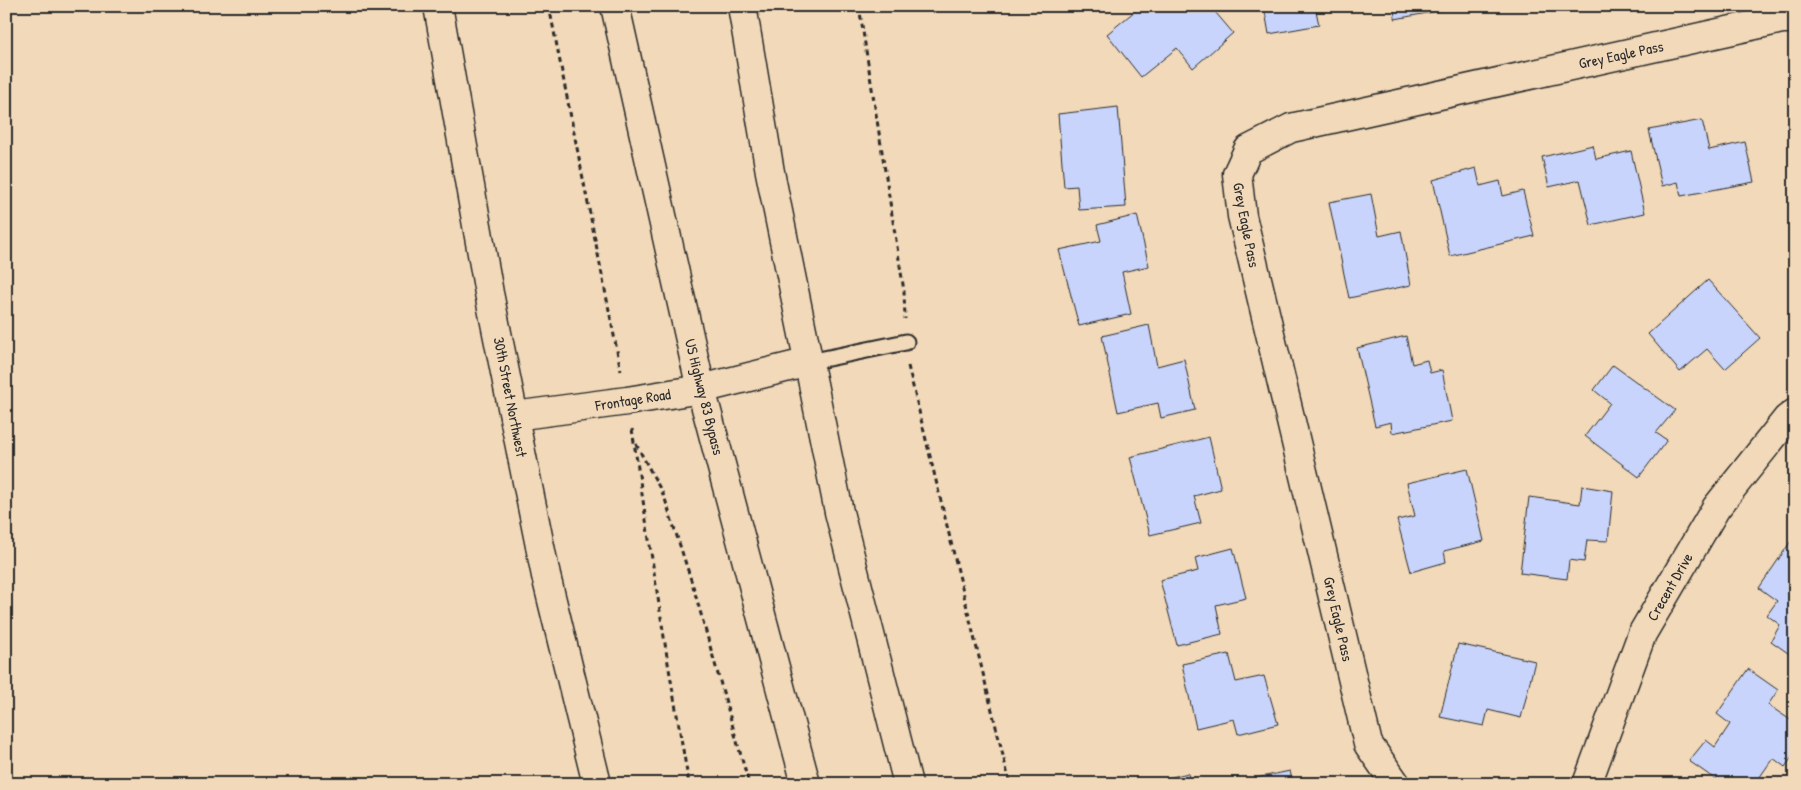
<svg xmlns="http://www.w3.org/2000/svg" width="1801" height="790" viewBox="0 0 1801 790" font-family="'Patrick Hand',sans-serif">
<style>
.building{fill:#c8d4fb;stroke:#2b2b2b}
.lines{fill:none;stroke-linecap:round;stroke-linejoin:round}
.lane-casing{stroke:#2b2b2b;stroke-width:19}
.street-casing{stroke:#2b2b2b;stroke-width:31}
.highway-casing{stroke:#2b2b2b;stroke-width:31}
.path{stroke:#2b2b2b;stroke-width:3;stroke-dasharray:5 4;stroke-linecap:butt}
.lane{stroke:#f1d9b9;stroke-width:15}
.street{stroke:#f1d9b9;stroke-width:28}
.highway{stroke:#f1d9b9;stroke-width:28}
.labels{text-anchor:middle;stroke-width:5;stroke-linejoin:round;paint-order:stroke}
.street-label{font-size:15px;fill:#2b2b2b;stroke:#f1d9b9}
</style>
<rect width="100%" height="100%" fill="#f1d9b9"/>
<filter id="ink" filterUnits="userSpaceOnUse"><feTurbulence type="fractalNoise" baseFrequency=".02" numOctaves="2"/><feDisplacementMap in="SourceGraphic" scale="10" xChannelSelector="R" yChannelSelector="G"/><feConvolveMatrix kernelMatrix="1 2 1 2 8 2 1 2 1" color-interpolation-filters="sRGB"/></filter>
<g filter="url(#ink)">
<g class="building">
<polygon points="1141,6 1187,6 1192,12 1200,6 1210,6 1233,33 1193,68 1177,48 1141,77 1107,34"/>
<polygon points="1264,6 1315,6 1319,25 1269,34"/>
<polygon points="1394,6 1448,6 1449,9 1395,19"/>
<polygon points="1118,107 1126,207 1079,210 1077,186 1064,187 1058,114"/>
<polygon points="1702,120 1709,150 1745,142 1754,182 1681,196 1678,182 1662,186 1649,130"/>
<polygon points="1593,145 1596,159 1631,151 1645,213 1591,225 1580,180 1549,187 1542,157"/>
<polygon points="1476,168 1480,186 1500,181 1503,196 1523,191 1534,236 1450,256 1433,180"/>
<polygon points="1371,194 1379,236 1401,231 1411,285 1349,298 1329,202"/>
<polygon points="1137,215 1149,266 1122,272 1131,314 1079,326 1059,250 1101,241 1097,225"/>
<polygon points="1708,280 1760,338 1725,369 1707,349 1680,372 1648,334"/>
<polygon points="1149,325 1157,366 1184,359 1195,410 1161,418 1158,403 1118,412 1102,336"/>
<polygon points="1406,336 1412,364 1427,360 1430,373 1442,370 1452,421 1392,433 1391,422 1375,426 1357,348"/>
<polygon points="1613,365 1675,410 1656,433 1667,440 1639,477 1585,436 1610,403 1594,390"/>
<polygon points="1209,437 1221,489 1194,496 1201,523 1150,535 1130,457"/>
<polygon points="1467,469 1484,541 1444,551 1446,562 1411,572 1397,520 1415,516 1407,483"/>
<polygon points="1582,486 1613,491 1608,541 1587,540 1584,562 1569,560 1567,579 1520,573 1529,497 1580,504"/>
<polygon points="1791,541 1795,543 1795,658 1771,641 1780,625 1767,615 1777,601 1759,588"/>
<polygon points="1233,548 1246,598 1216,605 1222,634 1177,645 1160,580 1198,571 1195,558"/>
<polygon points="1458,644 1535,661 1521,718 1488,710 1484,726 1440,717"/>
<polygon points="1229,654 1236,682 1264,676 1278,724 1238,734 1234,719 1196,728 1182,664"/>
<polygon points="1748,669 1778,690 1768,705 1795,723 1795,753 1785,767 1773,758 1755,784 1722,784 1689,761 1706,740 1715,747 1730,724 1717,714"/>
<polygon points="1290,771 1293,784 1227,784"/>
<polygon points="1188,773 1190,784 1165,784 1164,779"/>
</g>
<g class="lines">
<defs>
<polyline id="lane" points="809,362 906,342"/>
<g id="street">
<polyline points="438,6 489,293 546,576 597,784"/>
<polyline points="514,416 627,401 701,389 809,362"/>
<polyline points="1396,784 1368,744 1242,216 1237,174 1248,150 1291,128 1782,19 1795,19"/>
<polyline points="1587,784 1642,634 1716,508 1787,419 1795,413"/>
</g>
<g id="highway">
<polyline points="615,6 701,389 806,784"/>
<polyline points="742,6 770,172 839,512 908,784"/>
</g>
</defs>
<use href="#lane" class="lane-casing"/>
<use href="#street" class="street-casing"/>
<use href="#highway" class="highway-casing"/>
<g class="path">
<polyline points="549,6 621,371"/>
<polyline points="859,6 904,291 905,319"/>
<polyline points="908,366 1010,784"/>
<polyline points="632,429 668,663 689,784"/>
<polyline points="636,444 664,496 693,586 749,784"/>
</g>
<use href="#lane" class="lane"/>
<use href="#street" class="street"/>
<use href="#highway" class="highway"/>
</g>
</g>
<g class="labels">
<g class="street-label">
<text transform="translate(1621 55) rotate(-12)" y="5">Grey Eagle Pass</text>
<text transform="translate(1246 225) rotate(79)" y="5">Grey Eagle Pass</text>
<text transform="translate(510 397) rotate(79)" y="5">30th Street Northwest</text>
<text transform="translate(704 397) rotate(76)" y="5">US Highway 83 Bypass</text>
<text transform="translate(633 400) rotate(-9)" y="5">Frontage Road</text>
<text transform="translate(1670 587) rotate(-60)" y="5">Crecent Drive</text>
<text transform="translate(1338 619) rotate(77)" y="5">Grey Eagle Pass</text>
</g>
</g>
<rect width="1801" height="790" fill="none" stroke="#f1d9b9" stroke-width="25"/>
<rect x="12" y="12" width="1776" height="765" fill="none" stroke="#2b2b2b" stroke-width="2" filter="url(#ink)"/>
</svg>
